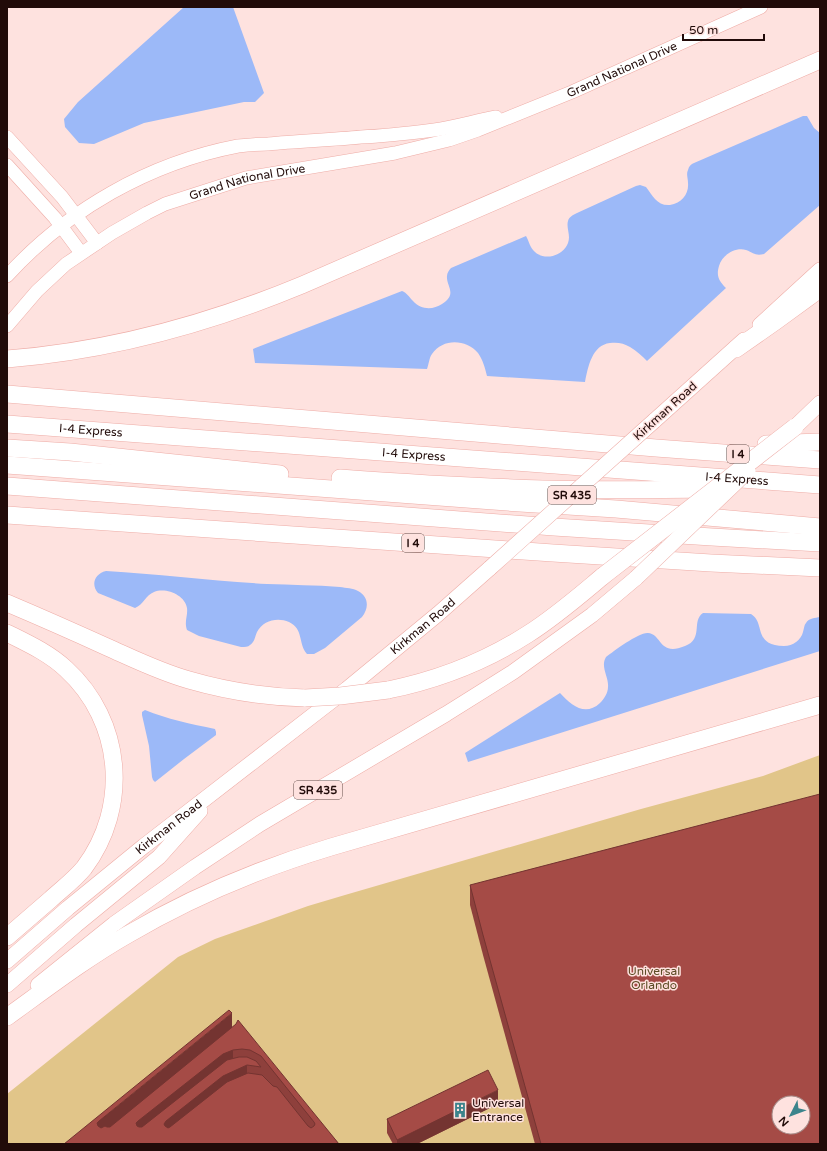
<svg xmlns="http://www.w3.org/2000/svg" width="827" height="1151" viewBox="0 0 827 1151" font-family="'Varela Round',sans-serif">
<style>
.green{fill:#e1c589;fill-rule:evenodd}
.water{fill:#9cb9f8}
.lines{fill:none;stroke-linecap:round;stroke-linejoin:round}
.secondary-casing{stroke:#eeaca6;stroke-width:14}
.primary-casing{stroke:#eeaca6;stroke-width:16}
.highway-casing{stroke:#eeaca6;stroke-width:18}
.secondary{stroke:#fff;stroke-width:13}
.primary{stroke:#fff;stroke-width:15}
.highway{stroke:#fff;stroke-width:17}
.primary-bridge-casing{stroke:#eeaca6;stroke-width:16;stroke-linecap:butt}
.highway-bridge-casing{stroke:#eeaca6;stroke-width:18;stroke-linecap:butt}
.primary-bridge{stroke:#fff;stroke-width:15}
.highway-bridge{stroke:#fff;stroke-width:17}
.wall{fill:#8e403c}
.shaded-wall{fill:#743431}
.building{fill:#a54b46;stroke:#743431;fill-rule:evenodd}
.labels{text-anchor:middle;stroke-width:3;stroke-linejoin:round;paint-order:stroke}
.shield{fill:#fee2df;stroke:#634c49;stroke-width:1}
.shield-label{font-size:11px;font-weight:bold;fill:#210b09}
.street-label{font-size:12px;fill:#210b09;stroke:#fee2df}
.park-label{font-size:12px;fill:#5d4c25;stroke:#fee2df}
.poi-label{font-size:12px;fill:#210b09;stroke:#fee2df;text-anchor:start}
</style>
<rect width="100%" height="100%" fill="#fee2df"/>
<path class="green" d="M820,755v389h-813v-50l171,-137 37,-18 93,-33 37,-11 296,-86 122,-33zM779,1103h24v24h-24z"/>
<g class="water">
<polygon points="184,7 233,7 264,93 255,102 244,102 144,123 94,144 79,143 65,127 64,119 78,102"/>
<path d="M803,116h4l7,12 6,5v72l-56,49c-9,2 -10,-1 -18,-4 -11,-3 -24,5 -27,16 -3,10 0,15 7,22l-79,73c-5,-5 -10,-10 -17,-14 -6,-4 -13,-5 -20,-4 -18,2 -22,24 -25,39l-98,-6c-2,-8 -4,-16 -9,-23 -12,-14 -35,-15 -46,1 -3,4 -3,10 -5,15l-172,-6 -2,-14 149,-58c5,2 7,6 11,10 8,9 20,9 29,3 16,-10 4,-18 5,-28 0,-3 2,-6 4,-8l75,-32c3,5 4,12 9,16 10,9 28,4 33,-9 3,-8 -2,-15 0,-22 1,-4 5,-6 9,-8l59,-27 4,-1 6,2c7,9 11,19 24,18 12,-2 19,-11 18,-22 0,-5 -2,-9 0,-13 1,-4 3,-6 6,-7z"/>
<path d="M106,571c53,3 107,10 161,13 24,1 49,1 73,3 6,1 13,1 18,4 11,6 11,17 4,26l-37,31 -11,6h-7c-9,-10 -3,-25 -18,-32 -11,-5 -26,-2 -32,10 -2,4 -2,10 -7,13 -2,2 -5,2 -9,2l-42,-11 -12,-6c-3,-9 1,-14 0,-22 -2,-13 -21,-21 -33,-16 -8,3 -11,13 -19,16l-37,-15c-7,-8 -4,-19 8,-22z"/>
<path d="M703,613l48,1c15,9 1,31 33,32 9,0 17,-6 19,-14 1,-3 1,-7 3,-9 3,-5 9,-5 14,-6v34l-352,111 -3,-9 95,-60c11,12 25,24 40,10 4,-4 8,-10 8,-16 1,-10 -8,-20 -2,-30 8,-6 33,-25 42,-24 14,1 11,24 37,13 19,-7 6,-25 18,-33z"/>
<path d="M145,710c22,9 46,14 70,19l1,3v3l-32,24 -29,23 -2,-2 -1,-3 -3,-31 -7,-31v-3z"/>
</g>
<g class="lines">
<defs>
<g id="secondary">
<polyline points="7,137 62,197 97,243"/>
<polyline points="7,165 55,218 81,253"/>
<path d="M7,276c60,-66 142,-113 231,-130 10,-1 20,-2 30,-2 31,-3 62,-4 93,-7 24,-1 49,-4 73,-7 21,-3 41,-9 62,-13"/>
<path id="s1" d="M7,326l30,-35 29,-27 46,-31 35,-20 18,-9 81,-26 149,-25 54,-13 29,-10 94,-38 189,-85"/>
</g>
<g id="primary">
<polyline points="760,325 820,270"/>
<polyline points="654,421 744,340"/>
<polyline points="795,427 820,403"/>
<path id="s2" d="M7,961l61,-53 76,-62 203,-157 91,-75 52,-46"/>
<polyline points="7,985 76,925 159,857 200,811"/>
<polyline points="38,985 114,924 195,867 260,824 446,714 513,672 592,615 636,578"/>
</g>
<g id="highway">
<polyline points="736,349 776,321 820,289"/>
<path d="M7,359c101,-8 201,-35 295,-74l518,-225"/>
<polyline points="7,394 656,448 820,460"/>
<path id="s3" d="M7,424l813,61"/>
<polyline points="766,444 820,442"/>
<polyline points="7,448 70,452 280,474"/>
<polyline points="7,465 520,503 616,509 820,527"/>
<path d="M340,478c68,5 135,9 203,11 60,2 120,0 180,0"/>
<polyline points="7,486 554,527 712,537 820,543"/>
<polyline points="7,515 553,553 711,563 820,568"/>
<path d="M7,603c33,14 67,29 100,44 27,12 53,25 82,33 38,11 77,17 116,18"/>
<path d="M7,633c20,10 42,20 59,36 57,52 64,138 18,199 -10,12 -22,21 -33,31 -15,13 -29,25 -44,38"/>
<path d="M388,690c49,-10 98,-29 140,-56 27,-17 51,-38 75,-58"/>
<path d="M7,1017c39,-28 78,-58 120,-82 66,-39 131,-66 204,-88l489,-142"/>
</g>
</defs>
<use href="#secondary" class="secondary-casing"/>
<use href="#primary" class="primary-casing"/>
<use href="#highway" class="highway-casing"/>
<use href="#secondary" class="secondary"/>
<use href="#primary" class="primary"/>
<use href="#highway" class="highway"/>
<defs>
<g id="primary-bridge">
<polyline points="490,568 654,421"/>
<polyline points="636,578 748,471"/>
</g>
<g id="highway-bridge">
<polyline points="603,576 795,427"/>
<polyline points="305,698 340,696 388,690"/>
</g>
</defs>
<use href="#primary-bridge" class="primary-bridge-casing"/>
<use href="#highway-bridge" class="highway-bridge-casing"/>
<use href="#primary-bridge" class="primary-bridge"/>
<use href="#highway-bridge" class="highway-bridge"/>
</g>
<g class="wall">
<polygon points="470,885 820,1144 535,1144 483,955 470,905"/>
<polygon points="236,1024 339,1144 64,1144 232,1028"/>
<polygon points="498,1104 417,1144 393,1144 387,1133 387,1119"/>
</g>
<g class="shaded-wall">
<polygon points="232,1013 232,1033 99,1141 97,1123 99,1121"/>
<polygon points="233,1050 233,1070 223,1074 138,1141 136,1123 138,1121 223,1054"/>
<polygon points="247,1065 247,1085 166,1141 164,1124 166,1121 223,1076"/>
<polygon points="498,1090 498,1104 417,1144 397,1144 397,1140"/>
</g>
<g class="building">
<path d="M820,794v350h-279l-58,-209 -13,-50zM779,1103h24v24h-24z"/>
<path d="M229,1010l3,3 -133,108 -2,2 1,3 3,2 4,-2 2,1h3l126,-103 2,-4 101,124h-275zM242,1049l8,1 11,6 53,66 1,2 -1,2 -3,2 -3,-2 -31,-39 -4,-1 -11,-11 -14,-2 -21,9 -57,45 -2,1 -3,-2 -1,-2 2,-3 57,-45 24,-11 14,2 -5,-6 -9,-4h-8l-12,3 -85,67h-3l-2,-1 -1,-3 2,-2 85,-67 10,-4z"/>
<polygon points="488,1070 498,1090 397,1140 387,1119"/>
</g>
<defs>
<symbol id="building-bare" viewBox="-9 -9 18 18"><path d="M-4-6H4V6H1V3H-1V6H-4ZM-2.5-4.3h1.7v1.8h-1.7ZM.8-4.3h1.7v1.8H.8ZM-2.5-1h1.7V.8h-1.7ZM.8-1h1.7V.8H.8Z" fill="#3c848c" stroke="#fee2df" stroke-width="2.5" paint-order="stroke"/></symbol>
</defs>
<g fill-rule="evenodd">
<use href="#building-bare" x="449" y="1099" width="22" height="22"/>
</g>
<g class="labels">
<g class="shield">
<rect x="727" y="445" width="22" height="18" rx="3"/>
<rect x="548" y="486" width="48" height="18" rx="3"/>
<rect x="402" y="534" width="22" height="18" rx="3"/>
<rect x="294" y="781" width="48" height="18" rx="3"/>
</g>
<g class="shield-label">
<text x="738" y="458">I 4</text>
<text x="572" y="499">SR 435</text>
<text x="413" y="547">I 4</text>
<text x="318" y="794">SR 435</text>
</g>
<g class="street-label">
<text dy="4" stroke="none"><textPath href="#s1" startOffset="680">Grand National Drive</textPath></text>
<text dy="4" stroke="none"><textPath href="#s1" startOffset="287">Grand National Drive</textPath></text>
<text transform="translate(665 411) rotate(-42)" y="4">Kirkman Road</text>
<text dy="4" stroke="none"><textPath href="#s3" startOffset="84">I-4 Express</textPath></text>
<text dy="4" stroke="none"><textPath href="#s3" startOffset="408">I-4 Express</textPath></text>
<text dy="4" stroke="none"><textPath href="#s3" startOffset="732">I-4 Express</textPath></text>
<text dy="4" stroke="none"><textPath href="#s2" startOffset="534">Kirkman Road</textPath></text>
<text dy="4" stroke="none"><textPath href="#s2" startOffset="210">Kirkman Road</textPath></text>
</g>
<g class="park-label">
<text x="654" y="975">Universal<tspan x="654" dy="14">Orlando</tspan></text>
</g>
<g class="poi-label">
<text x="472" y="1107">Universal<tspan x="472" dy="14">Entrance</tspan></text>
</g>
</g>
<rect width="827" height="1151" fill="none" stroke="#210b09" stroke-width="16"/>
<g transform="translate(791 1115) rotate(228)"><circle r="19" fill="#fee2df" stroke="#a68c89"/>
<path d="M0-3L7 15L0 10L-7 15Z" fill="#3c848c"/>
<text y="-6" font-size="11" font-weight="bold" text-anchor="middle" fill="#210b09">N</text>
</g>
<path d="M683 34v6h81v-6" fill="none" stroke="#210b09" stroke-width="2"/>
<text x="689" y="34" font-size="12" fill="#210b09" stroke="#fee2df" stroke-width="3" paint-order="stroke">50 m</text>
</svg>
